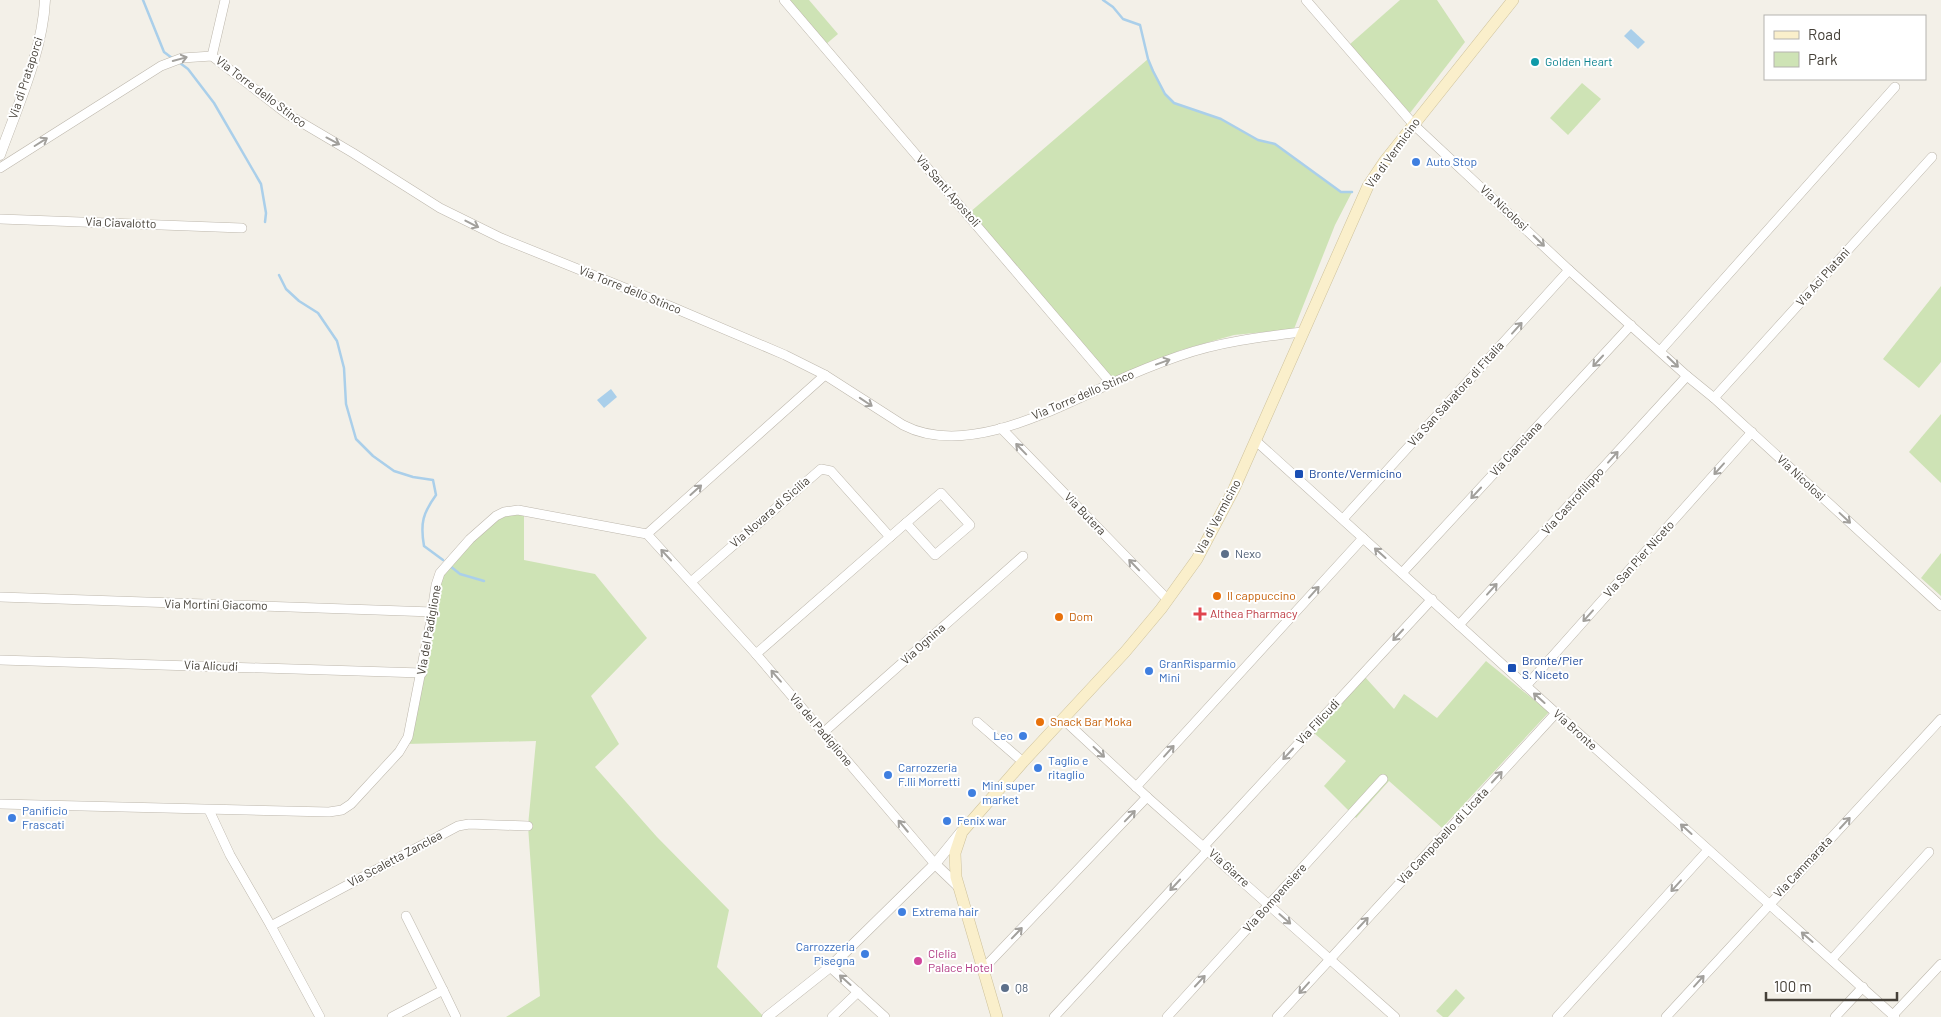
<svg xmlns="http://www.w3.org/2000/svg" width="1941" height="1017" viewBox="0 0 1941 1017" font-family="Barlow,sans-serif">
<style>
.green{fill:#cee3b5}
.water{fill:#aacfea}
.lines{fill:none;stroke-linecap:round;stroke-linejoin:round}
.stream{stroke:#aacfea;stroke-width:2.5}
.minor-casing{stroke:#bdb7ac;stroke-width:10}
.tertiary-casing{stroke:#bdb7ac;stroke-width:11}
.secondary-casing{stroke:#cec29c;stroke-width:12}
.minor{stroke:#fff;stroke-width:9}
.tertiary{stroke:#fff;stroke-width:10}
.secondary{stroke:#faefcb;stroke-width:11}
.oneway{stroke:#a2a09c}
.culture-dot{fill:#0f9aa8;stroke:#fff;stroke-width:2}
.shop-dot{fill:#3f7fe0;stroke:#fff;stroke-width:2}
.transit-dot{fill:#1a4fb4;stroke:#fff;stroke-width:2}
.service-dot{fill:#5c6f8a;stroke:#fff;stroke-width:2}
.food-dot{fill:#e8710a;stroke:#fff;stroke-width:2}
.health-dot{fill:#e0444e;stroke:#fff;stroke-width:2}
.hotel-dot{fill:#d1479c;stroke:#fff;stroke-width:2}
.labels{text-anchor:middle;stroke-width:4;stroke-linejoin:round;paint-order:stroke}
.culture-label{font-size:12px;fill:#0d838f;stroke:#fff;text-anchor:start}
.street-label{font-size:12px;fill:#454038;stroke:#fff}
.shop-label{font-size:12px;fill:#366cbe;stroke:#fff;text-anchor:start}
.transit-label{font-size:12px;fill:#164399;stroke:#fff;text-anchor:start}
.service-label{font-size:12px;fill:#4e5e75;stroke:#fff;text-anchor:start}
.food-label{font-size:12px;fill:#c56008;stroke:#fff;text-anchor:start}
.health-label{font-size:12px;fill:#be3a42;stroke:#fff;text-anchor:start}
.hotel-label{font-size:12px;fill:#b23c85;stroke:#fff;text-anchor:start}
</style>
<rect width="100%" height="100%" fill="#f3f0e8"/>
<g class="green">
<polygon points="788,0 809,0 838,34 825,45"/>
<polygon points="1400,0 1437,0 1465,42 1410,113 1349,45"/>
<polygon points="1148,59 1165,94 1174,103 1221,119 1258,140 1275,144 1341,192 1352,192 1335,225 1294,329 1234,335 1181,350 1112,380 969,213"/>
<polygon points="1582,83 1601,99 1568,135 1550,118"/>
<polygon points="1941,286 1941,362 1919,388 1883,359"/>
<polygon points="1941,414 1941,483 1909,452"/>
<polygon points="524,511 524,560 595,574 647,638 591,696 619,744 595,767 657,837 729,910 717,967 764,1017 506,1017 540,996 528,826 536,741 405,744 437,581 499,514"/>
<polygon points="1941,553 1941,596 1921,578"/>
<polygon points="1486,661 1549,712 1442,828 1389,781 1356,818 1324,786 1346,761 1314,733 1365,677 1394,709 1404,694 1437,718"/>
<polygon points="1456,989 1465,998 1448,1017 1443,1017 1436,1011"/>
</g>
<g class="water">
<polygon points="1631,29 1645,42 1638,49 1624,36"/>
<polygon points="611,389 617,397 604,408 597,400"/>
</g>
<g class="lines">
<g class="stream">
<polyline points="143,0 164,52 172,58"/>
<polyline points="1103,0 1113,7 1123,19 1140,25 1148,59 1153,71 1165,94 1174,103 1221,119 1258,140 1275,144 1341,192 1352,192"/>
<polyline points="180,63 188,69 214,103 261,184 266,213 265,222"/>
<path d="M279,275l7,14 13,12 19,12 19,28 7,27 2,36 10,35 17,17 21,15 19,6 20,3 3,15c-13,18 -16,28 -12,51l19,14"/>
<polyline points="450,566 460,574 484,581"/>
</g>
<defs>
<g id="minor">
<polyline points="784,0 1111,383"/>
<polyline points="1306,0 1414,125 1569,270 1687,376 1714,398 1941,606"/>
<polyline points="212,56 225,0"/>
<path d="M0,168l161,-102 21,-8 30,-2 75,58 66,39 87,55 61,30 171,69 113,48 40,20 78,50c63,33 151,-16 209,-42 22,-10 44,-19 67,-27 40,-14 81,-19 123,-24"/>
<polyline points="0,219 242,228"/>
<polyline points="1660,351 1895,87"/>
<polyline points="1714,398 1932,157"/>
<polyline points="1001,428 1168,600"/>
<polyline points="1256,441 1556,713 1895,1017"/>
<polygon points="941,493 970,525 935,555 906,523"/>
<polyline points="1343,519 1569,270"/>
<polyline points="647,534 825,375"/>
<polyline points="1402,573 1631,325"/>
<polyline points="691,582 821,469 831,471 890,537"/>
<polyline points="0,597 433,612"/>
<polyline points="1459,625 1687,376"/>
<polyline points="756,654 906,523"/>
<polyline points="0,660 422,673"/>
<polyline points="1526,686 1752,432"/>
<polyline points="1063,719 1147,797 1395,1017"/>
<polyline points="977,722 1023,762"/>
<polyline points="824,732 1023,556"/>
<polyline points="1136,787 1363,538"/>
<polyline points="0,804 329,812 342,810 351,804 399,752 408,737 430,625 436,585 440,573 470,539 496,516 504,512 518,510 647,534 756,654 935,864"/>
<polyline points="209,810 230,855 271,926 320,1017"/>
<polyline points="1204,846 1432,599"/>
<polyline points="271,926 458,826 469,824 528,826"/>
<polyline points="1832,959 1929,852"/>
<polyline points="830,967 885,1017"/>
<polyline points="984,968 1147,797"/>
<polyline points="443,990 456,1017"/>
<polyline points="1893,1015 1941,964"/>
<polyline points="392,1017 443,990 406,916"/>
<polyline points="832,1017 858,992"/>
<polyline points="1054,1017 1208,850"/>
<polyline points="1167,1017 1383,779"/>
<polyline points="1277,1017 1556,713"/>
<polyline points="1557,1017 1708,850"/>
<polyline points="1666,1017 1941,719"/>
<polyline points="1835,1017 1863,987"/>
</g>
<g id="tertiary">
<path d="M0,155c17,-47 43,-105 45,-155"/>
<polyline points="935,864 958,886"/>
<polyline points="767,1017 830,967 935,864 961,832"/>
</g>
<polyline id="secondary" points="997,1017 956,877 955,853 962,832 1023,762 1125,652 1161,609 1197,559 1234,489 1368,186 1384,162 1513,0"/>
</defs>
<use href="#minor" class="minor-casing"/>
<use href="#tertiary" class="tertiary-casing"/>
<use href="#secondary" class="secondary-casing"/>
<use href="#minor" class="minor"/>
<use href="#tertiary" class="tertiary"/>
<use href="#secondary" class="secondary"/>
</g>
<defs><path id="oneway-shaft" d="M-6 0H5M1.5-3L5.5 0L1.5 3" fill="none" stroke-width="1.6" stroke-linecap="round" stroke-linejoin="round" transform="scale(1.25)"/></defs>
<g class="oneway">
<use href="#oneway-shaft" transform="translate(180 59) rotate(-15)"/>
<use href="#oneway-shaft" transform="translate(333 141) rotate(28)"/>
<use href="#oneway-shaft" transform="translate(41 142) rotate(-32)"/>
<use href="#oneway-shaft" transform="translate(472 224) rotate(27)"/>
<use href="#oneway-shaft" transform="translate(1539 241) rotate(44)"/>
<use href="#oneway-shaft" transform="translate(1517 328) rotate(-48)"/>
<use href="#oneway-shaft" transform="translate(1598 361) rotate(133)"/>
<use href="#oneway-shaft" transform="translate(1163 362) rotate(-20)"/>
<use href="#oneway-shaft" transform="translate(1673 362) rotate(44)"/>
<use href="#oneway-shaft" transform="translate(866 402) rotate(34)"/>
<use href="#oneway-shaft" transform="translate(1021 449) rotate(-134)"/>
<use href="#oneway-shaft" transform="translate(1613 457) rotate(-48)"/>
<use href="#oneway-shaft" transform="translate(1719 469) rotate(132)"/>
<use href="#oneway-shaft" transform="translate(696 490) rotate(-42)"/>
<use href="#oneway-shaft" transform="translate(1476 493) rotate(133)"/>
<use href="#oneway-shaft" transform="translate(1845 518) rotate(43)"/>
<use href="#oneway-shaft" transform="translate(1380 553) rotate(-138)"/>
<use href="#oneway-shaft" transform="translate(666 555) rotate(-133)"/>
<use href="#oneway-shaft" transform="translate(1134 565) rotate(-134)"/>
<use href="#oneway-shaft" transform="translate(1492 589) rotate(-48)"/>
<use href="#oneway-shaft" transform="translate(1314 592) rotate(-48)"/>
<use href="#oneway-shaft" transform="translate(1588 616) rotate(132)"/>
<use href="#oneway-shaft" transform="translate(1398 635) rotate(133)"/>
<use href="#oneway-shaft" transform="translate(776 676) rotate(-131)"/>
<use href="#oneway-shaft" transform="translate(1539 698) rotate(-138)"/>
<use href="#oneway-shaft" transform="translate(1169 751) rotate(-48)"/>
<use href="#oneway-shaft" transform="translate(1099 752) rotate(43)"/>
<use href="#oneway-shaft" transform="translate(1288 754) rotate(133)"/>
<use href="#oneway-shaft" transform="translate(1497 777) rotate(-47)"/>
<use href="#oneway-shaft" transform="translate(1130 816) rotate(-46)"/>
<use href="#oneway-shaft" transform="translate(1845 823) rotate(-47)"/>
<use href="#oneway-shaft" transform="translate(903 826) rotate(-130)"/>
<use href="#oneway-shaft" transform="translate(1686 829) rotate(-138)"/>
<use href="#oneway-shaft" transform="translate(1175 885) rotate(133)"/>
<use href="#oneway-shaft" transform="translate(1676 886) rotate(132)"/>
<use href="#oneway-shaft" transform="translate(1285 919) rotate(41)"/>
<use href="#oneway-shaft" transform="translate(1363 923) rotate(-47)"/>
<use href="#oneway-shaft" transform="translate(1017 933) rotate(-46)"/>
<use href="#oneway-shaft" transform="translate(1807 937) rotate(-139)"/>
<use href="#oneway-shaft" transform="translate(845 980) rotate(-138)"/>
<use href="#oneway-shaft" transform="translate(1200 981) rotate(-47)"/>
<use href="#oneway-shaft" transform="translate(1699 981) rotate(-48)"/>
<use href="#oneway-shaft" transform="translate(1304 988) rotate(132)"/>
</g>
<circle class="culture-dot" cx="1535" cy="62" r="5"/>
<g class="shop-dot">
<circle cx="1416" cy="162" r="5"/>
<circle cx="1149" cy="671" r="5"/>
<circle cx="1023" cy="736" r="5"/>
<circle cx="1038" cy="768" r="5"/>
<circle cx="888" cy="775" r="5"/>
<circle cx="972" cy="793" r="5"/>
<circle cx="12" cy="818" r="5"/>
<circle cx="947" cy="821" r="5"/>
<circle cx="902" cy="912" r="5"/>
<circle cx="865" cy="954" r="5"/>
</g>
<g class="transit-dot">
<rect x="1294" y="469" width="10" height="10" rx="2.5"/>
<rect x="1507" y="663" width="10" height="10" rx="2.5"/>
</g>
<g class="service-dot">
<circle cx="1225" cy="554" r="5"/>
<circle cx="1005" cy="988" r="5"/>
</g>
<g class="food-dot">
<circle cx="1217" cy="596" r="5"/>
<circle cx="1059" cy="617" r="5"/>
<circle cx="1040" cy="722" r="5"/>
</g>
<path class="health-dot" d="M1197.5 606.5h5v5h5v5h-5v5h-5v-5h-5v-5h5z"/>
<circle class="hotel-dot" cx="918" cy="961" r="5"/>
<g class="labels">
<g class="culture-label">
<text x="1545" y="66">Golden Heart</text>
</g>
<g class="street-label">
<text transform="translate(26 78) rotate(-72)" y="4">Via di Prataporci</text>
<text transform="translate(261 92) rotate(37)" y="4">Via Torre dello Stinco</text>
<text transform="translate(1393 153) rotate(-54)" y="4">Via di Vermicino</text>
<text transform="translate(948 191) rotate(49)" y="4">Via Santi Apostoli</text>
<text transform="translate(1504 208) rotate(43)" y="4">Via Nicolosi</text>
<text transform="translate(121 223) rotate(2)" y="4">Via Ciavalotto</text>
<text transform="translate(1823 277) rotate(-48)" y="4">Via Aci Platani</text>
<text transform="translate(630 290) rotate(22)" y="4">Via Torre dello Stinco</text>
<text transform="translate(1456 394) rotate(-48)" y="4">Via San Salvatore di Fitalia</text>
<text transform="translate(1083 395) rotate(-23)" y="4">Via Torre dello Stinco</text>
<text transform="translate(1516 449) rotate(-47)" y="4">Via Cianciana</text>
<text transform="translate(1801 478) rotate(43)" y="4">Via Nicolosi</text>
<text transform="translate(1573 501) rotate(-48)" y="4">Via Castrofilippo</text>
<text transform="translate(770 512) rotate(-41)" y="4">Via Novara di Sicilia</text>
<text transform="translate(1085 514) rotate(46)" y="4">Via Butera</text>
<text transform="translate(1218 517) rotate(-62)" y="4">Via di Vermicino</text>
<text transform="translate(1639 559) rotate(-48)" y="4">Via San Pier Niceto</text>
<text transform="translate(216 605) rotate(1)" y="4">Via Mortini Giacomo</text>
<text transform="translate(429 630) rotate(-80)" y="4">Via del Padiglione</text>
<text transform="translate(923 644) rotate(-42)" y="4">Via Ognina</text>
<text transform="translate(211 666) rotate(2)" y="4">Via Alicudi</text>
<text transform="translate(1318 722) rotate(-47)" y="4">Via Filicudi</text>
<text transform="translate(821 730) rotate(50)" y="4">Via del Padiglione</text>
<text transform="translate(1575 730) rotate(42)" y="4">Via Bronte</text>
<text transform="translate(1443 836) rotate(-47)" y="4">Via Campobello di Licata</text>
<text transform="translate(395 859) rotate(-28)" y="4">Via Scaletta Zanclea</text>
<text transform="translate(1803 867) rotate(-47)" y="4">Via Cammarata</text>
<text transform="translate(1229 868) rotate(42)" y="4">Via Giarre</text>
<text transform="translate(1275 898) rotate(-48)" y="4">Via Bompensiere</text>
</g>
<g class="shop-label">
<text x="1426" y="166">Auto Stop</text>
<text x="1159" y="668">GranRisparmio<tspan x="1159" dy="14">Mini</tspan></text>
<text x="1013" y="740" text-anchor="end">Leo</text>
<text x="1048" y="765">Taglio e<tspan x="1048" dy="14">ritaglio</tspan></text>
<text x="898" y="772">Carrozzeria<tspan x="898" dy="14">F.lli Morretti</tspan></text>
<text x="982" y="790">Mini super<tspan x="982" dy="14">market</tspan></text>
<text x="22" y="815">Panificio<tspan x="22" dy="14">Frascati</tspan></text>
<text x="957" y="825">Fenix war</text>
<text x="912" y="916">Extrema hair</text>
<text x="855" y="951" text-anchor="end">Carrozzeria<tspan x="855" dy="14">Pisegna</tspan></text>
</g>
<g class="transit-label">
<text x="1309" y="478">Bronte/Vermicino</text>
<text x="1522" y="665">Bronte/Pier<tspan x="1522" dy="14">S. Niceto</tspan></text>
</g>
<g class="service-label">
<text x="1235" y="558">Nexo</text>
<text x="1015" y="992">Q8</text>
</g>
<g class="food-label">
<text x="1227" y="600">Il cappuccino</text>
<text x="1069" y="621">Dom</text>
<text x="1050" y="726">Snack Bar Moka</text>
</g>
<g class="health-label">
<text x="1210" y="618">Althea Pharmacy</text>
</g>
<g class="hotel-label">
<text x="928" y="958">Clelia<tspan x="928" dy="14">Palace Hotel</tspan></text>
</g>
</g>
<rect x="1764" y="15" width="162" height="65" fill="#ffffff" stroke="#b5b3af"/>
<rect x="1774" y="31" width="25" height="8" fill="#faefcb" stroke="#b5b3af"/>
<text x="1808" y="40" font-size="15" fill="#454038">Road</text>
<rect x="1774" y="52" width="25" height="15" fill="#cee3b5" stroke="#b5b3af"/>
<text x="1808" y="65" font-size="15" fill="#454038">Park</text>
<path d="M1766 992v8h131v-8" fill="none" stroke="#454038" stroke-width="2.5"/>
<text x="1774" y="992" font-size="15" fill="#454038" stroke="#ffffff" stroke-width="4" paint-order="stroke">100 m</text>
</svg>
